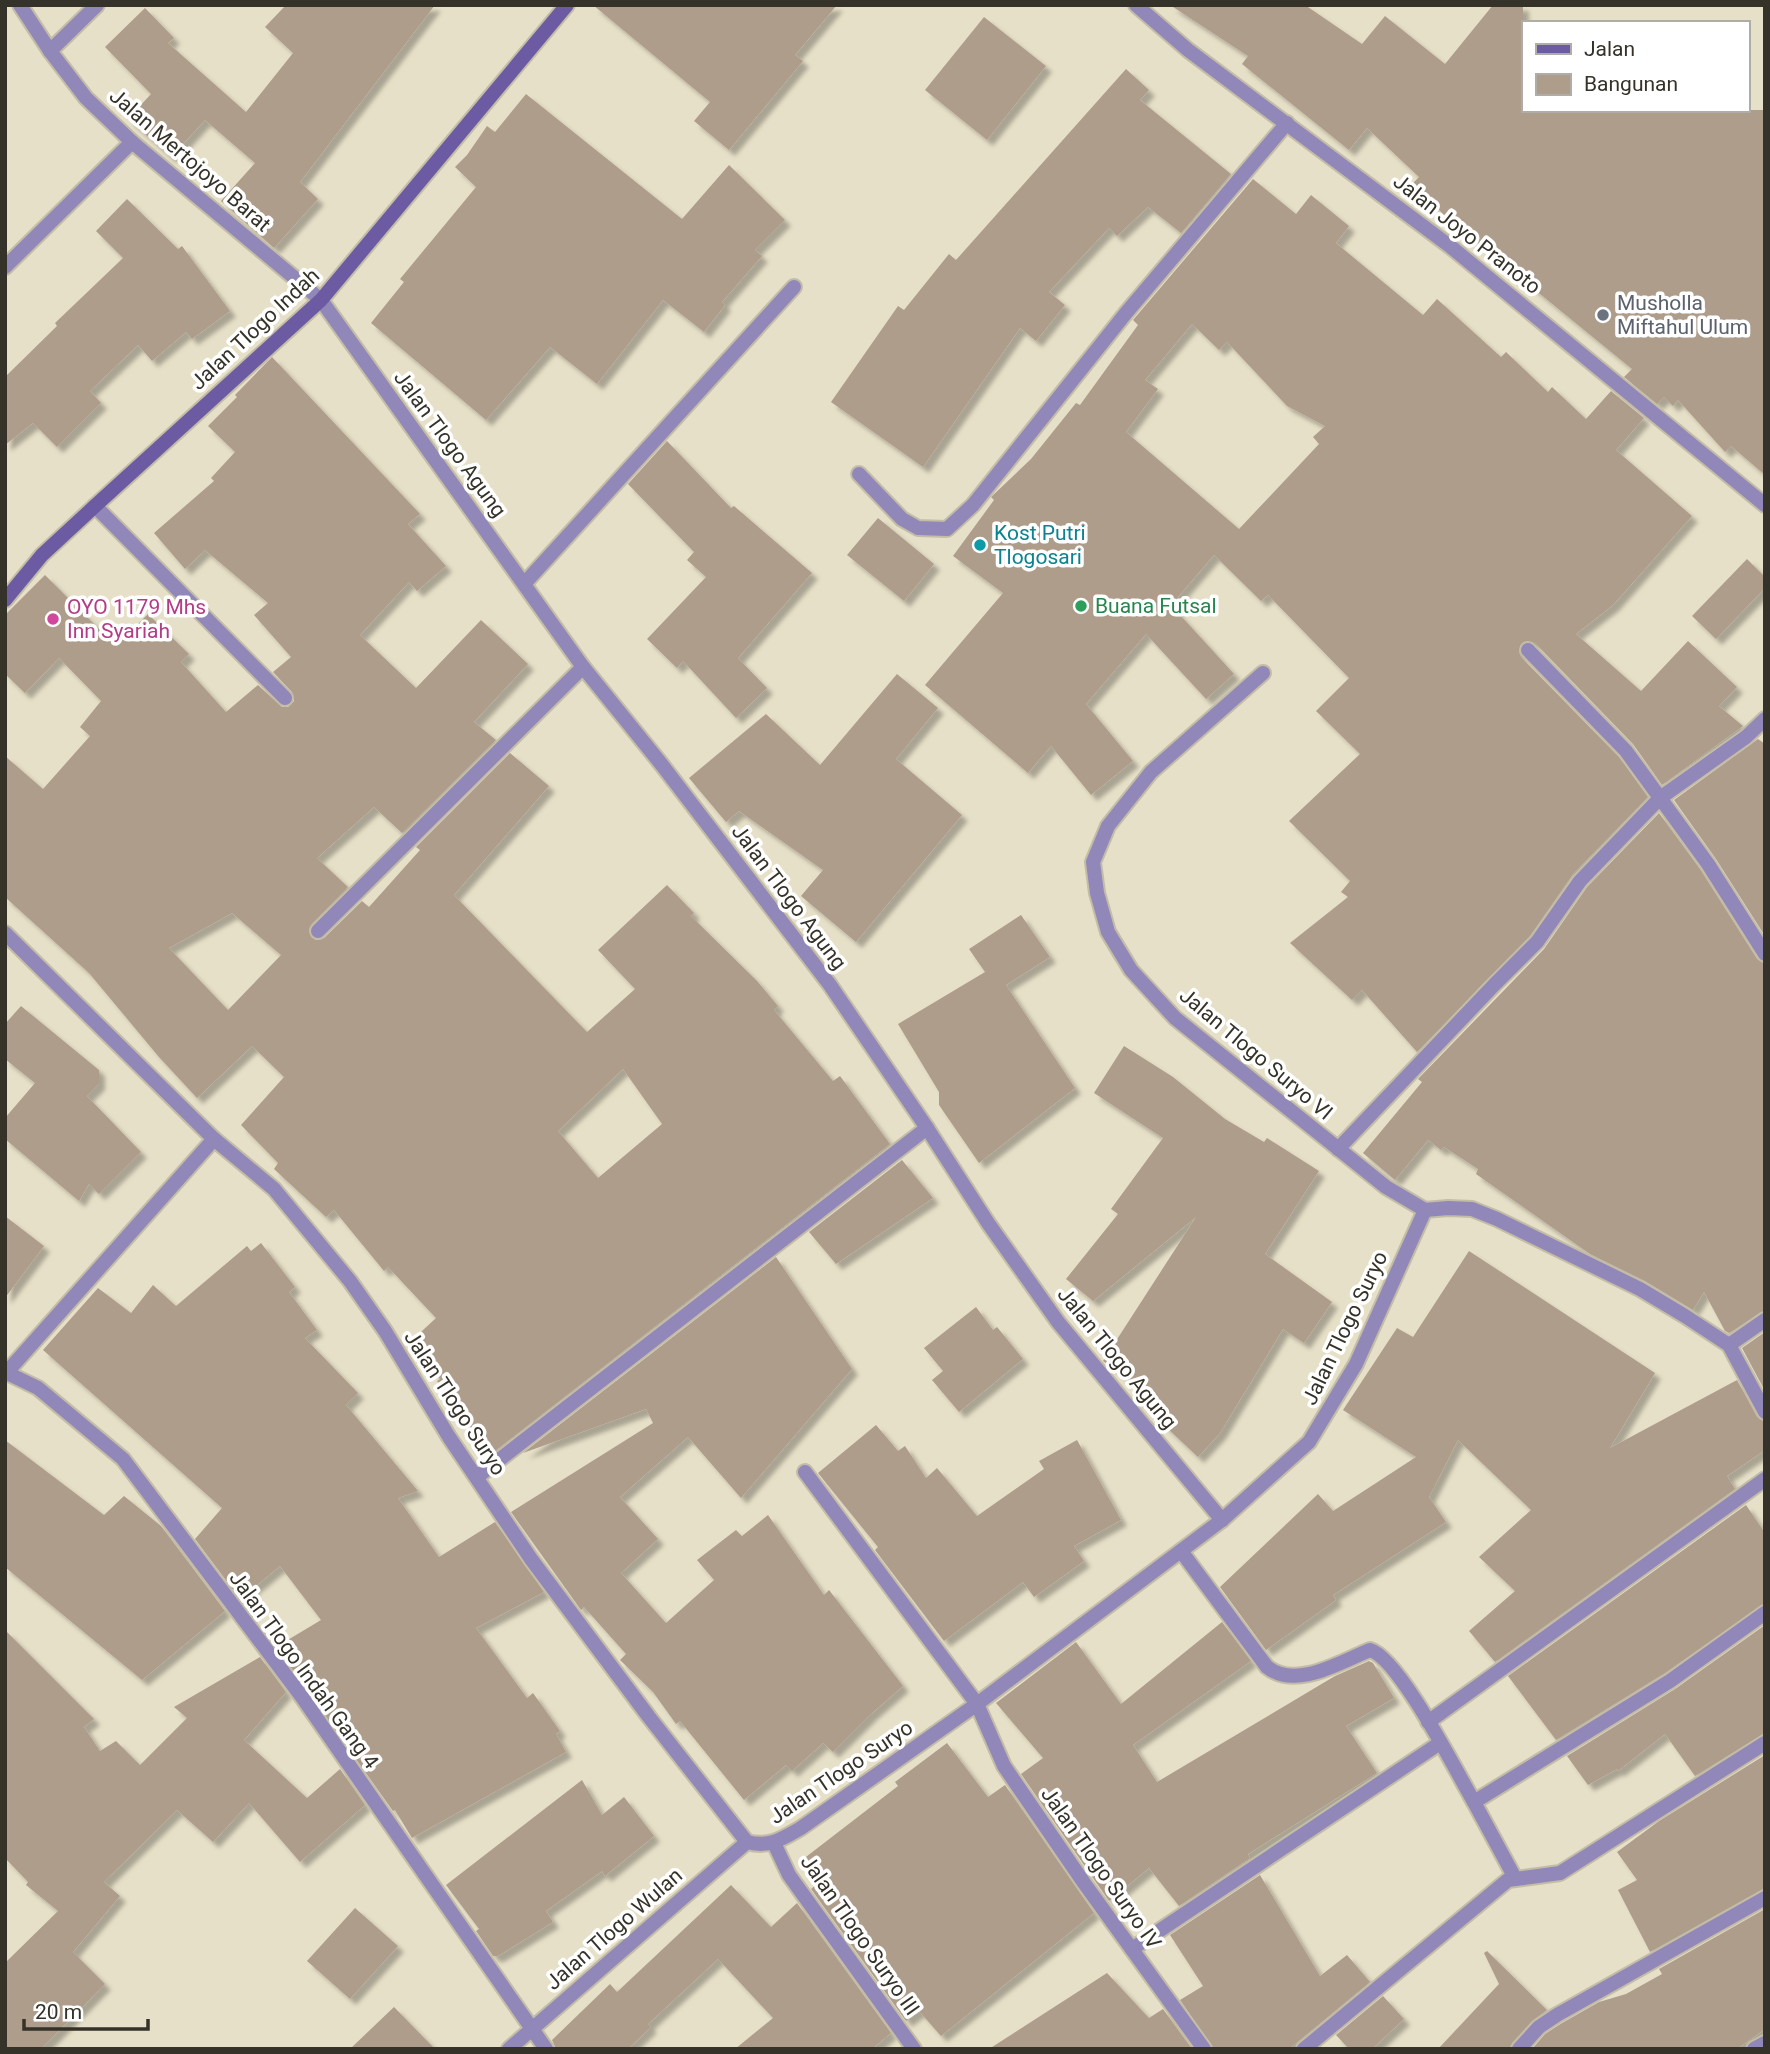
<svg xmlns="http://www.w3.org/2000/svg" width="1770" height="2054" viewBox="0 0 1770 2054" font-family="Roboto,sans-serif">
<style>
.building{fill:#ae9d8b;fill-rule:evenodd;filter:url(#shadow)}
.lines{fill:none;stroke-linecap:round;stroke-linejoin:round}
.lane-casing{stroke:#c3bda8;stroke-width:18}
.street-casing{stroke:#c3bda8;stroke-width:18}
.secondary-casing{stroke:#c3bda8;stroke-width:18}
.lane{stroke:#9187b8;stroke-width:14}
.street{stroke:#9187b8;stroke-width:14}
.secondary{stroke:#6c5ba2;stroke-width:14}
.worship-dot{fill:#6b7280;stroke:#fff;stroke-width:2.5}
.culture-dot{fill:#0f9aa8;stroke:#fff;stroke-width:2.5}
.leisure-dot{fill:#2e9e5b;stroke:#fff;stroke-width:2.5}
.hotel-dot{fill:#d1479c;stroke:#fff;stroke-width:2.5}
.labels{text-anchor:middle;stroke-width:7;stroke-linejoin:round;paint-order:stroke}
.street-label{font-size:21px;fill:#353229;stroke:#fff}
.worship-label{font-size:21px;fill:#5b616d;stroke:#fff;text-anchor:start}
.culture-label{font-size:21px;fill:#0d838f;stroke:#fff;text-anchor:start}
.leisure-label{font-size:21px;fill:#27864d;stroke:#fff;text-anchor:start}
.hotel-label{font-size:21px;fill:#b23c85;stroke:#fff;text-anchor:start}
</style>
<defs>
<filter id="shadow"><feDropShadow dx="6" dy="6" stdDeviation="2" flood-color="#0004"/></filter>
</defs>
<rect width="100%" height="100%" fill="#e7e0c8"/>
<g class="building">
<polygon points="286,5 435,5 300,182 318,199 274,248 221,201 255,163 205,120 171,157 128,119 151,94 105,47 145,8 174,38 168,43 246,112 293,53 265,27"/>
<polygon points="593,5 837,5 795,55 803,61 729,150 694,121 710,102"/>
<polygon points="1170,5 1305,5 1362,44 1385,16 1445,64 1493,5 1523,5 1523,110 1765,110 1765,475 1731,446 1725,452 1678,400 1673,406 1664,397 1657,404 1624,377 1632,369 1448,219 1413,183 1419,177 1367,128 1349,150 1242,64 1248,56"/>
<polygon points="984,17 1046,66 987,140 925,90"/>
<polygon points="1126,69 1149,90 1140,100 1231,174 1181,233 1148,207 1117,236 1109,228 1049,292 1065,305 1036,341 1020,328 923,467 831,402 898,306 904,310 949,254 956,260"/>
<polygon points="526,94 682,219 729,165 785,220 755,250 762,256 722,302 725,305 704,332 663,300 597,384 550,347 486,420 371,323 404,282 400,279 476,187 455,167 467,155 487,126 495,132"/>
<path d="M1253,179l43,35 15,-19 38,31 -13,17 87,72 14,-16 64,58 5,-5 42,40 4,-5 34,32 25,-28 33,27 -28,32 76,66 -79,89 -37,29 65,57 47,-50 49,46 -18,19 24,20 -81,59 -29,-41 -98,-101 -9,-2 -5,3 -2,8 2,5 98,100 29,40 -75,77 -43,62 -113,116 -55,-62 -10,10 -62,-57 58,-46 -7,-5 9,-11 -61,-60 71,-67 -44,-43 33,-33 -81,-83 -7,6 -47,-46 -43,50 63,69 -28,25 -60,-65 -60,70 47,57 -42,34 -40,-49 -23,27 -103,-88 78,-92 -50,-37 41,-56 -3,-3 40,-38 45,-56 4,2 58,-80 -5,-5zM1192,324l27,26 8,-8 60,64 38,20 -12,11 6,7 -80,85 -113,-97 32,-43 -13,-9z"/>
<polygon points="127,199 178,249 182,246 230,311 192,339 186,332 152,361 138,345 90,391 101,403 57,447 33,423 5,445 5,377 57,326 55,323 123,258 96,231"/>
<path d="M272,357l148,157 -12,10 38,42 -29,25 -8,-9 -49,53 56,53 65,-68 47,44 -54,58 22,18 -94,93 -28,-26 -57,51 31,29 -37,38 -2,4 2,8 5,3 8,-2 38,-37 7,6 51,-57 -4,-3 94,-94 39,33 -95,109 133,137 48,-43 -37,-39 69,-65 27,28 -3,3 66,65 21,25 -4,4 59,71 7,-5 50,68 -399,310 -31,-38 2,-2 -25,-33 3,-2 -32,-35 28,-26 -48,-51 -4,4 -50,-61 -8,7 -52,-48 4,-6 -37,-38 43,-48 -32,-31 -55,52 -38,-41 -70,-84 -84,-76v-141l38,33 47,-53 -10,-9 21,-26 -42,-43 -34,35 -20,-19v-59l40,-40 71,71 32,-32 41,40 -8,8 45,50 32,-27 24,22h6l6,-6 -2,-9 -19,-20 18,-15 -37,-42 14,-12 -63,-53 -20,19 -31,-36 60,-52 -3,-3 24,-26 -27,-26 29,-29 -2,-2zM232,913l49,42 -53,55 -59,-62zM623,1069l39,55 -64,54 -40,-47z"/>
<polygon points="667,441 731,508 734,506 812,573 738,658 767,688 736,718 683,661 677,668 647,639 706,577 687,560 694,552 628,484"/>
<polygon points="878,518 934,564 904,601 847,555"/>
<polygon points="1747,559 1765,577 1765,588 1716,639 1692,616"/>
<polygon points="897,674 938,708 896,759 962,815 856,942 801,896 823,870 739,811 726,822 689,778 766,714 820,765"/>
<polygon points="1758,739 1765,744 1765,936 1716,859 1674,800"/>
<polygon points="1659,813 1700,869 1757,959 1765,964 1765,1310 1729,1333 1725,1331 1704,1292 1693,1310 1645,1281 1590,1254 1476,1174 1478,1169 1444,1147 1441,1150 1428,1140 1395,1180 1363,1153 1422,1082 1418,1079 1544,949 1587,887"/>
<polygon points="1021,915 1050,957 1006,985 1075,1088 979,1163 939,1105 939,1092 898,1024 985,972 969,949"/>
<polygon points="21,1006 99,1070 99,1084 87,1096 141,1152 99,1194 89,1184 79,1201 5,1139 5,1118 35,1083 5,1059 5,1024"/>
<polygon points="1124,1046 1173,1077 1225,1119 1264,1142 1267,1138 1319,1171 1265,1254 1332,1302 1304,1343 1283,1329 1220,1433 1198,1457 1135,1398 1144,1389 1103,1361 1196,1217 1093,1301 1066,1279 1118,1214 1111,1209 1163,1138 1094,1093"/>
<polygon points="902,1160 933,1198 836,1264 809,1232"/>
<polygon points="5,1216 44,1246 5,1298"/>
<polygon points="261,1243 295,1287 289,1292 317,1330 305,1338 358,1393 346,1405 418,1491 398,1498 439,1557 495,1522 544,1592 476,1628 527,1698 533,1693 560,1731 556,1734 566,1752 412,1838 395,1810 393,1811 276,1647 321,1620 280,1566 240,1599 195,1539 222,1508 43,1350 98,1288 131,1313 153,1285 176,1306 247,1246 251,1251"/>
<polygon points="1469,1251 1655,1373 1610,1448 1737,1380 1757,1417 1765,1422 1765,1450 1727,1476 1735,1489 1495,1662 1469,1631 1515,1591 1479,1557 1531,1510 1458,1440 1429,1497 1446,1522 1333,1595 1336,1600 1266,1650 1220,1587 1318,1494 1333,1511 1416,1457 1343,1410 1397,1328 1413,1337"/>
<polygon points="776,1257 852,1369 741,1498 688,1437 620,1497 658,1539 621,1573 666,1623 714,1580 697,1560 736,1530 742,1536 768,1515 824,1595 829,1590 903,1686 871,1714 833,1752 823,1743 792,1771 786,1765 744,1800 680,1721 676,1724 653,1692 620,1660 626,1654 584,1607 581,1610 511,1512 653,1423 646,1409 523,1453"/>
<polygon points="976,1307 993,1330 997,1327 1023,1359 959,1412 932,1380 943,1371 924,1348"/>
<polygon points="1765,1332 1765,1391 1742,1348"/>
<polygon points="876,1425 898,1451 905,1446 926,1478 937,1468 977,1516 1044,1469 1039,1461 1077,1440 1121,1520 1074,1546 1084,1561 1034,1597 1023,1582 944,1641 875,1550 878,1547 818,1473"/>
<polygon points="5,1440 104,1515 124,1496 161,1526 225,1611 142,1680 5,1567"/>
<polygon points="1746,1505 1765,1533 1765,1603 1665,1673 1556,1740 1508,1676"/>
<polygon points="1222,1622 1251,1661 1133,1745 1157,1782 1335,1676 1369,1661 1373,1663 1394,1698 1346,1726 1377,1773 1248,1854 1250,1858 1179,1906 1149,1868 1109,1901 1021,1774 1043,1758 996,1703 1076,1642 1121,1704"/>
<polygon points="1765,1625 1765,1733 1695,1776 1665,1734 1618,1771 1617,1769 1588,1785 1567,1756 1675,1689"/>
<polygon points="5,1630 94,1719 84,1727 100,1751 116,1741 140,1765 187,1718 174,1707 260,1657 286,1692 244,1740 307,1798 340,1769 365,1805 300,1862 249,1803 213,1842 177,1810 104,1882 120,1896 73,1952 105,1984 41,2049 5,2049 5,1963 58,1911 26,1885 28,1882 5,1858"/>
<polygon points="947,1743 988,1797 1005,1785 1094,1913 941,2036 919,2011 906,2021 811,1889 819,1882 802,1860 898,1786 895,1782"/>
<polygon points="1765,1755 1765,1888 1650,1952 1618,1890 1637,1880 1617,1852 1659,1821"/>
<polygon points="582,1780 602,1815 624,1797 654,1836 605,1876 602,1871 546,1911 553,1922 498,1956 493,1956 476,1931 479,1929 446,1885"/>
<polygon points="1260,1875 1320,1976 1347,1955 1370,1982 1289,2049 1214,2049 1180,2000 1203,1986 1170,1935"/>
<polygon points="731,1885 771,1927 797,1903 891,2033 872,2049 735,2049 773,2018 718,1959 648,2024 651,2027 628,2049 556,2049 552,2040 610,1984 617,1992"/>
<polygon points="355,1908 398,1946 350,1999 307,1961"/>
<polygon points="1765,1909 1765,2029 1737,2049 1532,2049 1545,2034 1562,2023 1599,2002 1626,1994 1662,1974 1659,1969"/>
<polygon points="1487,1951 1547,2010 1532,2021 1512,2043 1510,2049 1438,2049 1499,1984 1484,1953"/>
<polygon points="1107,1973 1149,2018 1163,2009 1192,2049 989,2049"/>
<polygon points="1383,1996 1404,2019 1372,2049 1349,2049 1336,2035"/>
<polygon points="394,2007 435,2049 350,2049"/>
</g>
<g class="lines">
<defs>
<polyline id="lane" points="1132,1949 1440,1743"/>
<g id="street">
<polyline points="20,5 50,51 86,98 132,142 321,300 583,667 662,765 830,985 927,1128 988,1223 1058,1322 1222,1520"/>
<polyline points="1136,5 1188,50 1451,247 1765,505"/>
<polyline points="50,51 97,5"/>
<polyline points="5,267 132,142"/>
<polyline points="859,474 902,519 918,528 947,529 973,505 1126,313 1287,123"/>
<polyline points="95,506 285,698"/>
<polyline points="524,584 794,287"/>
<polyline points="1528,650 1626,751 1708,864 1765,954"/>
<polyline points="1263,673 1151,772 1108,826 1093,862 1097,893 1108,932 1131,970 1175,1018 1386,1187 1425,1210"/>
<polyline points="318,931 583,667"/>
<path d="M5,933l209,206 60,50 76,92 35,50 64,106 82,122 118,158 98,125c22,6 35,-3 54,-14l176,-124 245,-184 87,-78 47,-78 69,-154"/>
<polyline points="1338,1149 1494,985 1537,942 1580,881 1660,798 1746,737 1765,719"/>
<polyline points="1425,1210 1448,1208 1472,1209 1497,1219 1640,1289 1685,1316 1729,1345 1765,1412"/>
<polyline points="1729,1345 1765,1320"/>
<polyline points="5,1372 38,1388 123,1459 302,1697 546,2049"/>
<polyline points="7,1372 214,1139"/>
<polyline points="805,1472 977,1704 1004,1766 1084,1883 1204,2049"/>
<polyline points="477,1477 927,1128"/>
<path d="M1181,1551l86,116c29,23 73,-5 103,-17 29,8 86,121 104,152l196,-121 95,-68"/>
<polyline points="1428,1722 1765,1479"/>
<polyline points="1474,1802 1515,1878"/>
<polyline points="774,1843 789,1875 914,2049"/>
<polyline points="509,2049 747,1842"/>
<polyline points="1304,2049 1508,1880 1560,1873 1765,1743"/>
<polyline points="1519,2049 1539,2027 1557,2015 1765,1898"/>
<polyline points="1754,2049 1765,2043"/>
</g>
<polyline id="secondary" points="5,600 42,555 95,506 321,300 567,5"/>
</defs>
<use href="#lane" class="lane-casing"/>
<use href="#street" class="street-casing"/>
<use href="#secondary" class="secondary-casing"/>
<use href="#lane" class="lane"/>
<use href="#street" class="street"/>
<use href="#secondary" class="secondary"/>
</g>
<circle class="worship-dot" cx="1603" cy="315" r="7"/>
<circle class="culture-dot" cx="980" cy="545" r="7"/>
<circle class="leisure-dot" cx="1081" cy="606" r="7"/>
<circle class="hotel-dot" cx="53" cy="619" r="7"/>
<g class="labels">
<g class="street-label">
<text transform="translate(190 160) rotate(41)" y="7">Jalan Mertojoyo Barat</text>
<text transform="translate(1467 234) rotate(38)" y="7">Jalan Joyo Pranoto</text>
<text transform="translate(255 329) rotate(-43)" y="7">Jalan Tlogo Indah</text>
<text transform="translate(450 444) rotate(54)" y="7">Jalan Tlogo Agung</text>
<text transform="translate(789 897) rotate(53)" y="7">Jalan Tlogo Agung</text>
<text transform="translate(1256 1054) rotate(40)" y="7">Jalan Tlogo Suryo VI</text>
<text transform="translate(1345 1328) rotate(-64)" y="7">Jalan Tlogo Suryo</text>
<text transform="translate(1117 1358) rotate(51)" y="7">Jalan Tlogo Agung</text>
<text transform="translate(455 1403) rotate(57)" y="7">Jalan Tlogo Suryo</text>
<text transform="translate(304 1670) rotate(54)" y="7">Jalan Tlogo Indah Gang 4</text>
<text transform="translate(841 1772) rotate(-34)" y="7">Jalan Tlogo Suryo</text>
<text transform="translate(1101 1868) rotate(55)" y="7">Jalan Tlogo Suryo IV</text>
<text transform="translate(614 1929) rotate(-41)" y="7">Jalan Tlogo Wulan</text>
<text transform="translate(860 1935) rotate(55)" y="7">Jalan Tlogo Suryo III</text>
</g>
<g class="worship-label">
<text x="1617" y="310">Musholla<tspan x="1617" dy="24">Miftahul Ulum</tspan></text>
</g>
<g class="culture-label">
<text x="994" y="540">Kost Putri<tspan x="994" dy="24">Tlogosari</tspan></text>
</g>
<g class="leisure-label">
<text x="1095" y="613">Buana Futsal</text>
</g>
<g class="hotel-label">
<text x="67" y="614">OYO 1179 Mhs<tspan x="67" dy="24">Inn Syariah</tspan></text>
</g>
</g>
<rect width="1770" height="2054" fill="none" stroke="#353229" stroke-width="14"/>
<rect x="1522" y="21" width="228" height="91" fill="#ffffff" stroke="#aeada9" stroke-width="2"/>
<rect x="1536" y="44" width="35" height="10" fill="#6c5ba2" stroke="#aeada9" stroke-width="2"/>
<text x="1584" y="56" font-size="21" fill="#353229">Jalan</text>
<rect x="1536" y="74" width="35" height="21" fill="#ae9d8b" stroke="#aeada9" stroke-width="2"/>
<text x="1584" y="91" font-size="21" fill="#353229">Bangunan</text>
<path d="M24 2019v10h124v-10" fill="none" stroke="#353229" stroke-width="3.5"/>
<text x="35" y="2019" font-size="21" fill="#353229" stroke="#ffffff" stroke-width="5" paint-order="stroke">20 m</text>
</svg>
